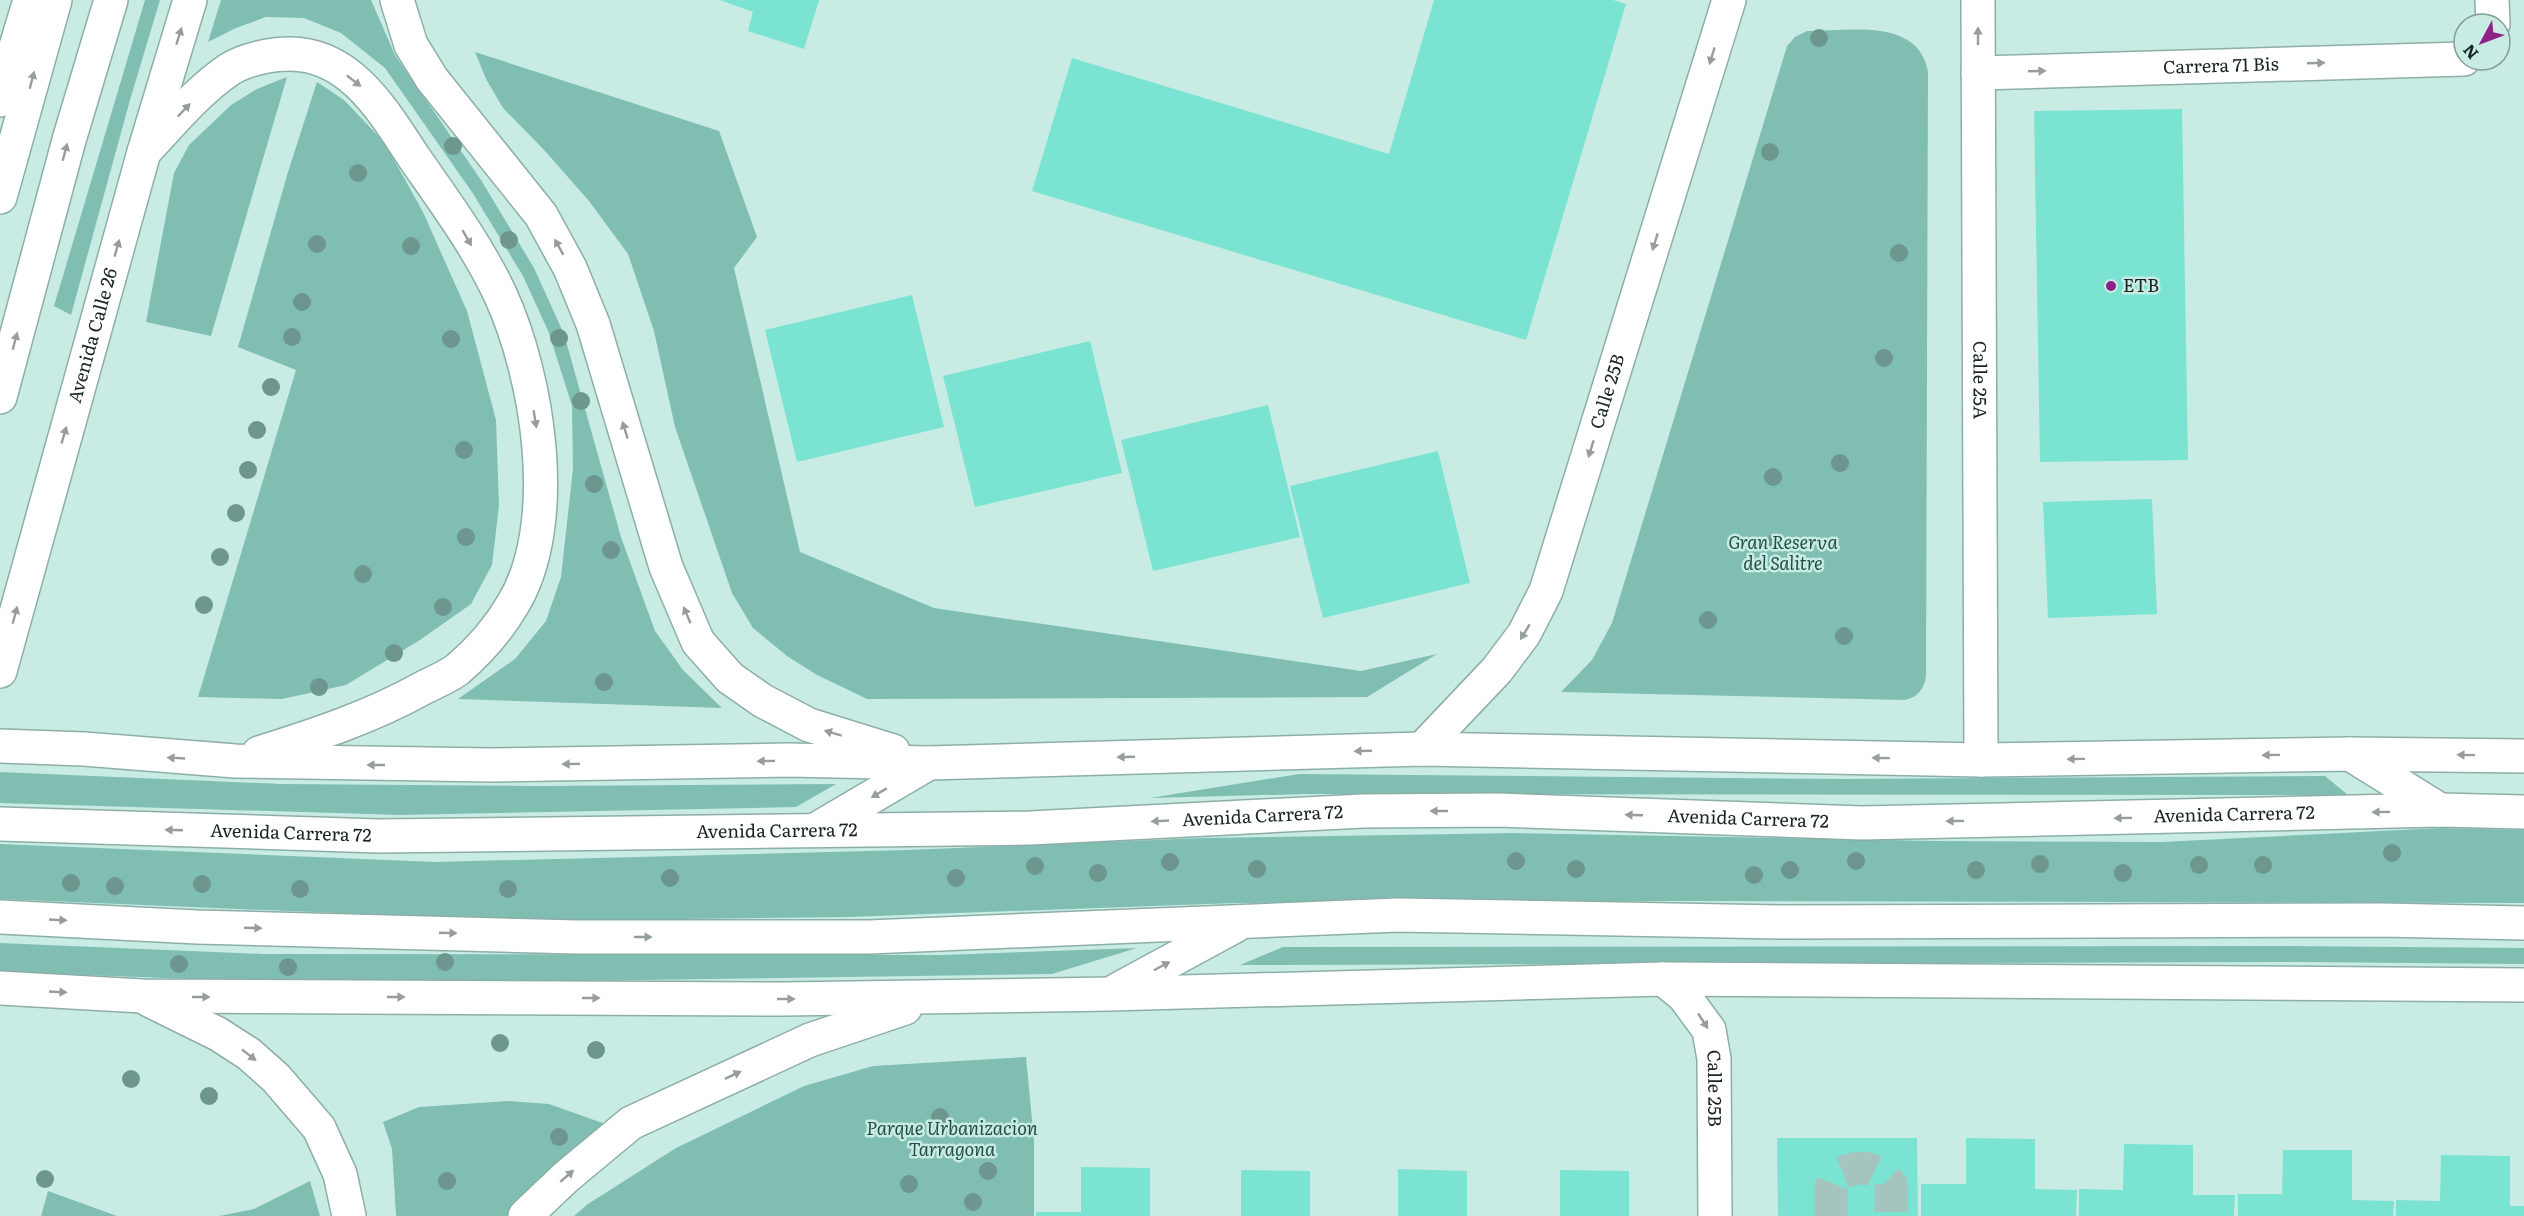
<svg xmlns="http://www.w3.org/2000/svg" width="2524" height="1216" viewBox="0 0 2524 1216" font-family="Literata,serif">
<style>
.green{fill:#80beb2}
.building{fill:#7ae3d2}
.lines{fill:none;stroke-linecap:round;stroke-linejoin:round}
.minor-tunnel{stroke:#a5c4bd;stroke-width:33;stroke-dasharray:33 16;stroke-linecap:butt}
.minor-casing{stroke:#8caea7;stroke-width:36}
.major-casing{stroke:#8caea7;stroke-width:36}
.highway-casing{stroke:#8caea7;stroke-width:36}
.minor{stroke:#fff;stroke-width:33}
.major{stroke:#fff;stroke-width:33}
.highway{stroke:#fff;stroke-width:33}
.tree{fill:#6c968e}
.oneway{fill:#979d9c}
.poi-dot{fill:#8d2185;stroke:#c8ece4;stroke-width:2}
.labels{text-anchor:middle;stroke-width:5;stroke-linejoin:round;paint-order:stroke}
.street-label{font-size:18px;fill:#182523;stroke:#c8ece4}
.poi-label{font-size:18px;fill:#182523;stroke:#c8ece4;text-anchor:start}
.park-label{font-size:18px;font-style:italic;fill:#214f48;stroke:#c8ece4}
</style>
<rect width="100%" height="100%" fill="#c8ece4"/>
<g class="green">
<polygon points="145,0 160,0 130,100 71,315 54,306"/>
<polygon points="221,0 371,0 395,55 481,180 534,268 564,334 621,537 655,631 683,670 722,708 458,699 515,659 546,621 561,577 573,469 572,406 549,333 523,276 472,192 385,68 341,33 304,18 266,17 236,28 208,42"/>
<path d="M1807,31c42,0 112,-14 121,41l-2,603c-1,13 -8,22 -21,25l-344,-8 31,-32 20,-37 175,-577 8,-9z"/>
<polygon points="475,52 719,131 757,237 734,268 800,552 934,608 1361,671 1437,654 1367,697 867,699 817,675 787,656 753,628 732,593 675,427 654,331 628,254 589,201 545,151 503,108 486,79"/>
<polygon points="287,77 211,336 146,322 174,173 189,145 231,105 257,89"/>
<polygon points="317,82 344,100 384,142 423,212 467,311 496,420 499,506 492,565 471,604 420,640 346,685 282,699 198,697 296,370 238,347 288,172"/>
<polygon points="0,772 281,784 540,786 836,784 796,807 400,815 0,803"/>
<polygon points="1299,774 1846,779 2325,776 2348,795 1306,794 1150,798"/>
<polygon points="2441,828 2524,830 2524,903 1674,901 1235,903 848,917 530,921 0,899 0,844 435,862 907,850 1203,838 1517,833 1936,841 2162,842"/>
<polygon points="0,943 264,954 943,955 1137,948 1052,974 571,981 275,982 0,972"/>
<polygon points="2277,946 2524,948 2524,964 2301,962 1240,965 1283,947"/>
<polygon points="1026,1057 1034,1141 1034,1216 574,1216 588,1204 676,1148 804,1086 873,1066"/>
<polygon points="508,1101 549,1104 608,1125 509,1216 396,1216 392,1149 383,1122 419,1107"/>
<polygon points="310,1181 320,1216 219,1216 254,1209"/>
<polygon points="48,1191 117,1216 118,1216 41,1216"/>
</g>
<g class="building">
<polygon points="720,0 819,0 804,49 748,31 753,12"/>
<polygon points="1434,0 1613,0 1626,4 1526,340 1032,191 1072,58 1389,154"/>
<polygon points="2182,109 2188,460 2040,462 2034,111"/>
<polygon points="912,295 944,427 797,462 765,330"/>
<polygon points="1090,341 1122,473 975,507 943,376"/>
<polygon points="1268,405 1300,537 1153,571 1121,440"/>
<polygon points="1438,451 1470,583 1323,618 1290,486"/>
<polygon points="2152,499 2157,614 2048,618 2043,502"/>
<polygon points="1777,1138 1917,1138 1918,1216 1778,1216"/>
<polygon points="1966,1138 2035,1139 2035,1189 2077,1190 2076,1216 1921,1216 1921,1184 1966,1184"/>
<polygon points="2124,1144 2193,1145 2193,1195 2235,1195 2234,1216 2079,1216 2079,1189 2123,1190"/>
<polygon points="2283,1150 2352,1150 2352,1200 2394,1201 2393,1216 2238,1216 2238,1194 2282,1194"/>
<polygon points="2441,1155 2510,1156 2510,1206 2524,1206 2524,1216 2396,1216 2396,1200 2440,1201"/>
<polygon points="1081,1167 1150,1168 1150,1216 1036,1216 1036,1212 1081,1212"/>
<polygon points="1398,1169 1467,1171 1467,1216 1398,1216"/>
<polygon points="1241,1170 1310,1171 1310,1216 1241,1216"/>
<polygon points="1560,1170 1629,1171 1629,1216 1560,1216"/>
</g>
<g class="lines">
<path class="minor-tunnel" d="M1831,1216v-28l5,-13c24,-11 36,-10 55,9v32"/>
<defs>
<g id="minor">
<path id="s1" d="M1978,0l3,760"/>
<polyline points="2492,0 2493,24"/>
<path id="s2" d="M1978,73l486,-14"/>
<polyline points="0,100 30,0"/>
<polyline points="0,197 55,0"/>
<path id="s3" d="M1422,749l75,-79 27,-36 22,-43 183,-591"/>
<path id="s4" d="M1663,979l21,17 25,34 5,29 1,157"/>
</g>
<g id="major">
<polyline points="0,397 69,140 111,0"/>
<path id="s5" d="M0,671l144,-519 46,-152"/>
</g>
<g id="highway">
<polyline points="397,0 411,45 432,79 541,215 570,268 593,324 666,567 698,642 730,678 763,701 809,725 893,751"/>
<path d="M144,152c27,-28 53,-61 86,-83 16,-10 42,-15 60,-15 62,0 95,60 125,105 30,43 63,88 85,135 38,82 62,229 13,310 -14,24 -34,47 -55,65 -10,8 -24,13 -35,19 -52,29 -107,47 -164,65"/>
<polyline points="0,746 84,749 235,761 491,765 789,760 929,763 1422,749 1981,760 2349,754 2524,756"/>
<polyline points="2350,754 2440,810"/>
<path id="s6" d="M0,824l379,12 651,-8 333,-17 135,-1 364,13 578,-13 84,2"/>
<polyline points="817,829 929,763"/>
<polyline points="0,917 197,927 577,937 869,937 1398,915 1783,922 2383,920 2524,923"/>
<polyline points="0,988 142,996 784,999 1110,994 1663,979 2524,985"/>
<polyline points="1117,990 1235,926"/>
<polyline points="149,1000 218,1034 249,1054 276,1078 319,1128 340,1174 349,1216"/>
<polyline points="525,1216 566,1177 631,1123 810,1040 905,1008"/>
</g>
</defs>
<use href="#minor" class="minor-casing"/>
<use href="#major" class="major-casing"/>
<use href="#highway" class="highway-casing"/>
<use href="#minor" class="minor"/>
<use href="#major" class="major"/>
<use href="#highway" class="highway"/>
</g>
<g class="tree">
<circle cx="1819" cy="38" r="9"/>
<circle cx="453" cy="146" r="9"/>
<circle cx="1770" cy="152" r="9"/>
<circle cx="358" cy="173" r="9"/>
<circle cx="509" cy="240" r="9"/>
<circle cx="317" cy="244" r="9"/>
<circle cx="411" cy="246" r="9"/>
<circle cx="1899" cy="253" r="9"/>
<circle cx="302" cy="302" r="9"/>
<circle cx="292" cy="337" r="9"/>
<circle cx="559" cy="338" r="9"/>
<circle cx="451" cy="339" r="9"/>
<circle cx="1884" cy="358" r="9"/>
<circle cx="271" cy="387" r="9"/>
<circle cx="581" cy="401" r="9"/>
<circle cx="257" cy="430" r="9"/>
<circle cx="464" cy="450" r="9"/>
<circle cx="1840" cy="463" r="9"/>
<circle cx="248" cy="470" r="9"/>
<circle cx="1773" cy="477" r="9"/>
<circle cx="594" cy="484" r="9"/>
<circle cx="236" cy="513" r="9"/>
<circle cx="466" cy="537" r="9"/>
<circle cx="1776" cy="542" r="9"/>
<circle cx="611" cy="550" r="9"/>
<circle cx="220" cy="557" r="9"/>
<circle cx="363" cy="574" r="9"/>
<circle cx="204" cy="605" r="9"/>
<circle cx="443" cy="607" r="9"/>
<circle cx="1708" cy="620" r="9"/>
<circle cx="1844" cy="636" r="9"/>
<circle cx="394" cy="653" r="9"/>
<circle cx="604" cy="682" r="9"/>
<circle cx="319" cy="687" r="9"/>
<circle cx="2392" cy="853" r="9"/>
<circle cx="1516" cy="861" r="9"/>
<circle cx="1856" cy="861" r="9"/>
<circle cx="1170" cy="862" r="9"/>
<circle cx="2040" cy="864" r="9"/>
<circle cx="2199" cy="865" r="9"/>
<circle cx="2263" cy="865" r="9"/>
<circle cx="1035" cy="866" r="9"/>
<circle cx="1257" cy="869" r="9"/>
<circle cx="1576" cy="869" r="9"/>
<circle cx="1790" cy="870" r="9"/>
<circle cx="1976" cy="870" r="9"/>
<circle cx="1098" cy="873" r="9"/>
<circle cx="2123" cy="873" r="9"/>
<circle cx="1754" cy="875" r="9"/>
<circle cx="670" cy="878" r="9"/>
<circle cx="956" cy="878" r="9"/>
<circle cx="71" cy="883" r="9"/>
<circle cx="202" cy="884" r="9"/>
<circle cx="115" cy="886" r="9"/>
<circle cx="300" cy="889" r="9"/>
<circle cx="508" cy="889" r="9"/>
<circle cx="445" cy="962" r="9"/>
<circle cx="179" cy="964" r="9"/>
<circle cx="288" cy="967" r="9"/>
<circle cx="500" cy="1043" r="9"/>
<circle cx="596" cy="1050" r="9"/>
<circle cx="131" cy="1079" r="9"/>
<circle cx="209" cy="1096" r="9"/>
<circle cx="940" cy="1117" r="9"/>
<circle cx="559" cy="1137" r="9"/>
<circle cx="988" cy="1171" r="9"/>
<circle cx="45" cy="1179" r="9"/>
<circle cx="447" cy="1181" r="9"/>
<circle cx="909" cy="1184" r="9"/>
<circle cx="973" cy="1202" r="9"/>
</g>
<defs><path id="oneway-solid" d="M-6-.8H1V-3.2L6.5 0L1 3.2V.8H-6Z" transform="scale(1.5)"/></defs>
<g class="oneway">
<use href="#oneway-solid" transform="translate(179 36) rotate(-73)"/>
<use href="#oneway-solid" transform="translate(1978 36) rotate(-90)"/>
<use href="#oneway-solid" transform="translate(1712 56) rotate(107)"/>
<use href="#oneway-solid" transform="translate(2316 63) rotate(-2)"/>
<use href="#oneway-solid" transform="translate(2037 71) rotate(-2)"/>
<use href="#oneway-solid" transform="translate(32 80) rotate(-75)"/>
<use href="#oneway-solid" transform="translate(354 81) rotate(38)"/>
<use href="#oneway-solid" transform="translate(184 110) rotate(-46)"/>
<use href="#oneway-solid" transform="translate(65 152) rotate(-75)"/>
<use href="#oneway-solid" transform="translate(467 238) rotate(60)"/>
<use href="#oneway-solid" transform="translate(1655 242) rotate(107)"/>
<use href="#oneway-solid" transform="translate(559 247) rotate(-119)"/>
<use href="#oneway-solid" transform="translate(117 248) rotate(-74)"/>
<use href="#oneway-solid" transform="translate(15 341) rotate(-75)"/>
<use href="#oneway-solid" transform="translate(535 419) rotate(81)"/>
<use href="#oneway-solid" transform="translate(625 430) rotate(-107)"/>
<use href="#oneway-solid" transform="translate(64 435) rotate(-74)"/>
<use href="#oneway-solid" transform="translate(1591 449) rotate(107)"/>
<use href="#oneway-solid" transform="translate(15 615) rotate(-75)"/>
<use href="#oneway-solid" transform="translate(687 615) rotate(-113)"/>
<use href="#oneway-solid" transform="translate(1525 632) rotate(121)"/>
<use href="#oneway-solid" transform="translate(833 733) rotate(-163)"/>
<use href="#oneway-solid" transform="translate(1363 751) rotate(178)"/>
<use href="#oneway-solid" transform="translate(2271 755) rotate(179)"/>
<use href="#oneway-solid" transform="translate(2466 755) rotate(-179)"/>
<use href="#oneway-solid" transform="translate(1126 757) rotate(178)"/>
<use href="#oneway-solid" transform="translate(176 758) rotate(-177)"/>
<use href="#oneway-solid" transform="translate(1881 758) rotate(-179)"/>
<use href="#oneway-solid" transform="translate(2076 759) rotate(179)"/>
<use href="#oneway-solid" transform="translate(766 761) rotate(179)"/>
<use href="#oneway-solid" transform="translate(571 764) rotate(179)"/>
<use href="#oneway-solid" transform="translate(376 765) rotate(-180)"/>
<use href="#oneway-solid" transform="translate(879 793) rotate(149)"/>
<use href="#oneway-solid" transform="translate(1439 811) rotate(180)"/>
<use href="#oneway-solid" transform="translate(2381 812) rotate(179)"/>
<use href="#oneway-solid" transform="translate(1634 815) rotate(-178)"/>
<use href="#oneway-solid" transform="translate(2123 818) rotate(179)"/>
<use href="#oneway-solid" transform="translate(1160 821) rotate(177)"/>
<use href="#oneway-solid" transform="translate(1955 821) rotate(179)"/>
<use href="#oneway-solid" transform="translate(174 830) rotate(-178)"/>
<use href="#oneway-solid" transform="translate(58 920) rotate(3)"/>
<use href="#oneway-solid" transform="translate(253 928) rotate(2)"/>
<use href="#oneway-solid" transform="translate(448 933) rotate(2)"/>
<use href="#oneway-solid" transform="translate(643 937)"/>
<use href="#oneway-solid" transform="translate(1162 966) rotate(-28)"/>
<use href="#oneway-solid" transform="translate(58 992) rotate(3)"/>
<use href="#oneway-solid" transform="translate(201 997)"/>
<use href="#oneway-solid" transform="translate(396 997)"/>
<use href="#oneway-solid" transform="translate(591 998)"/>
<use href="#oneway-solid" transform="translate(786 999)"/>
<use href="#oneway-solid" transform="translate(1703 1021) rotate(57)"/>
<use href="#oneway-solid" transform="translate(249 1055) rotate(38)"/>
<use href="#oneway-solid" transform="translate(733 1075) rotate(-25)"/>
<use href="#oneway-solid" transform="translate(567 1176) rotate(-41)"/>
</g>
<circle class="poi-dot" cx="2111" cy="286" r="6"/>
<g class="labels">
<g class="street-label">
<text dy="6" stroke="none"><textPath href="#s2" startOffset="243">Carrera 71 Bis</textPath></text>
<text dy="6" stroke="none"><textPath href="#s5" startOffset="348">Avenida Calle 26</textPath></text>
<text dy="6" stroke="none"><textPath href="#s1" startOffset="380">Calle 25A</textPath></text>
<text dy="6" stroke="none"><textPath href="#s3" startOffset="411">Calle 25B</textPath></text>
<text dy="6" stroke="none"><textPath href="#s6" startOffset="2235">Avenida Carrera 72</textPath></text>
<text dy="6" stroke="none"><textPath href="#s6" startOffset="1263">Avenida Carrera 72</textPath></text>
<text dy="6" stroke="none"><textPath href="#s6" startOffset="1749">Avenida Carrera 72</textPath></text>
<text dy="6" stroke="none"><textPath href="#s6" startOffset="777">Avenida Carrera 72</textPath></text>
<text dy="6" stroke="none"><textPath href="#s6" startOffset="291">Avenida Carrera 72</textPath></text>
<text dy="6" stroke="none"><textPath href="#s4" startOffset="128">Calle 25B</textPath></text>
</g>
<g class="poi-label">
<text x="2123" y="292">ETB</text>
</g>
<g class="park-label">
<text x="1783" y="549">Gran Reserva<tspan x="1783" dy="21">del Salitre</tspan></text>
<text x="952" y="1135">Parque Urbanizacion<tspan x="952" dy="21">Tarragona</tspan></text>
</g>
</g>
<g transform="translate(2482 42) rotate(229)"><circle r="28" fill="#c8ece4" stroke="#829c97" stroke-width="1.5"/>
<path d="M0-4.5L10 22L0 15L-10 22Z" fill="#8d2185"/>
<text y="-9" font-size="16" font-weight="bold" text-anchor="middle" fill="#182523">N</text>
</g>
</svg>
